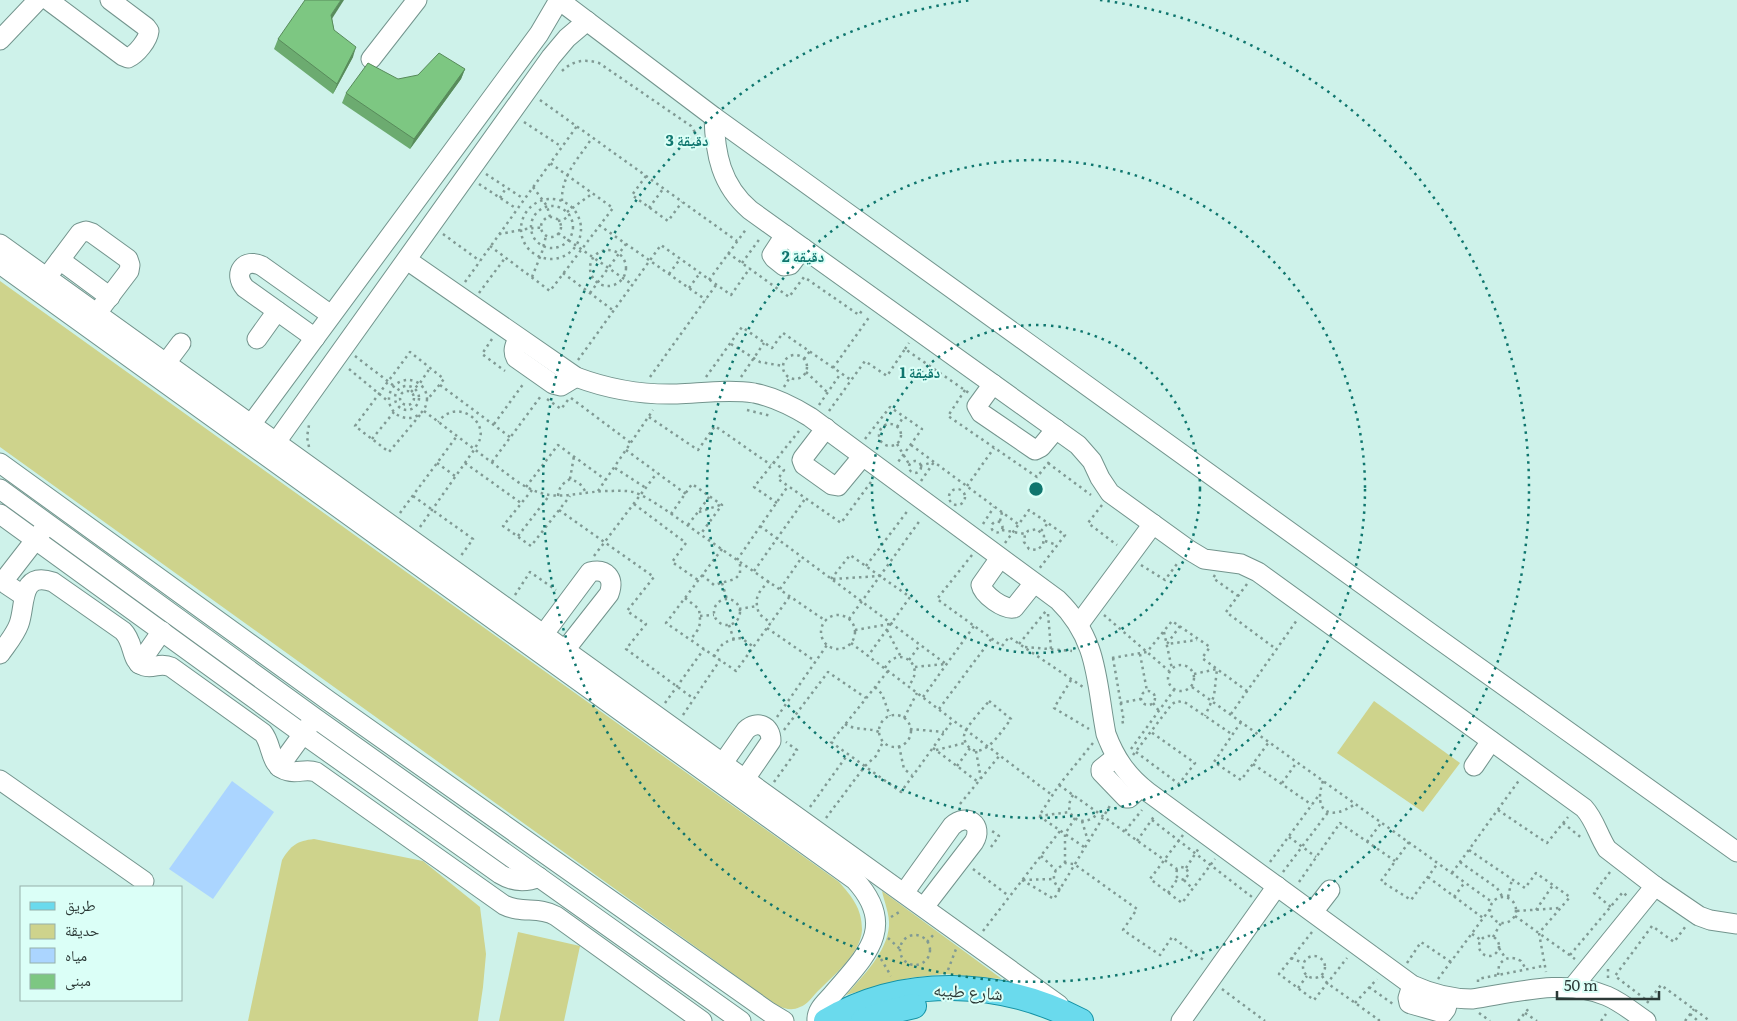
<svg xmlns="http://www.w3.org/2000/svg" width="1737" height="1021" viewBox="0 0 1737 1021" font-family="Literata,'Noto Naskh Arabic',serif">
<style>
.green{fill:#ced38c}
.water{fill:#abd5ff}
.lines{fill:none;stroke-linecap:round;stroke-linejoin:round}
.minor-casing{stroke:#73948d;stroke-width:21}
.major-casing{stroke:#1492a5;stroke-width:26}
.path{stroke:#809a94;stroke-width:2.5;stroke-dasharray:2.5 4;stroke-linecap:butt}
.minor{stroke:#fff;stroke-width:19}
.major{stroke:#6adaed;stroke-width:24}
.wall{fill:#6cab70}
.shaded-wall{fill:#588b5b}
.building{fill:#7dc782;stroke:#588b5b}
.ring{fill:none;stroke:#0f766e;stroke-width:2.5;stroke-dasharray:2.5 5}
.labels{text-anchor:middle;stroke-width:4;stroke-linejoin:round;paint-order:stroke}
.street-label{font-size:18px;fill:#2b3936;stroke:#dbfff7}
.centre{fill:#0f766e;stroke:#dbfff7;stroke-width:2.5}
.ring-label{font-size:15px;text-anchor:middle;font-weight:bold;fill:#0f766e;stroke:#dbfff7;stroke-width:4;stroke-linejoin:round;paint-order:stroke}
</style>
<rect width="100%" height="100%" fill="#cef2ea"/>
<g class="green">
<path d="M0,281l839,601c13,15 23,26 23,48 -1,23 -29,46 -45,62 -5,5 -10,13 -17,15 -8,4 -14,2 -22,-1l-778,-559z"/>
<polygon points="1374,701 1460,763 1423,812 1337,753"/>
<path d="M314,839l109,22 57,46 6,47 -3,33 -5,34h-230l34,-161c9,-15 15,-19 32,-21z"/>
<path d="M882,891l120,88 -57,-5 -36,4 -63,17c17,-19 41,-43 43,-69 1,-11 -5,-25 -7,-35z"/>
<polygon points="518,932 580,946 564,1021 499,1021"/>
</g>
<polygon class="water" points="232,781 274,812 213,899 169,869"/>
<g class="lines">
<defs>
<g id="minor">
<path d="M48,0l75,56 5,2c9,-4 20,-18 21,-27l-3,-4 -36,-27"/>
<polyline points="559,0 714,117 1433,635 1737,852"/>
<polyline points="0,40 38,0"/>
<polyline points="371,59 417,0"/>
<path d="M714,117c1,37 7,68 36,93l328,235 14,16 8,17 10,15 79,57 15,9 37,5 17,8 326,236c11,12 14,27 23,41l48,37 44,30 11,4 27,4"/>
<polyline points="785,235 772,255 774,258 784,266 790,265 803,248"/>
<polyline points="0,244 1059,1005"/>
<polyline points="60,260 110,297"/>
<path d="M407,260l169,117c32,12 66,18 101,17 25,-1 52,-5 77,-1 20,4 38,13 56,24l248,183c41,40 38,82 48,134 9,24 21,42 42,58l264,193c20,9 38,14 60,14 41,-6 95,-21 135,-3 14,6 26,16 39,25"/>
<path d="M0,264l855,616c44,48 9,77 -23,115 -7,8 -16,15 -15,26"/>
<polyline points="47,277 80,233 86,231 92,233 128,259 130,265 129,271 97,313"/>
<path d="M315,338l-70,-50c-13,-15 0,-31 17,-22l69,49"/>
<path d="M518,338c-3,7 -6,13 -2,20l37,26 8,2 15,-9"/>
<polyline points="257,339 277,311"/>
<polyline points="166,363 181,343"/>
<polyline points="993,384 977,406 981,413 1035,450 1041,447 1056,429"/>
<polyline points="826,428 803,458 802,460 804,465 832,485 838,486 862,457"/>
<polyline points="244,434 539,34 559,0"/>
<polyline points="269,452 551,57 567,38 587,21"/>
<polyline points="0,463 329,701 769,1012 784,1021"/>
<polyline points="0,489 315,718 741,1021"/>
<path d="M0,514l303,220 197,140c13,8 25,9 39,3"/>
<path d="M1000,558l-19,27c2,10 23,25 33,23l20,-25"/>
<polyline points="24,596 6,584 5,579 43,530"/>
<polyline points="1079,624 1153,524"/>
<path d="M543,635l47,-63c16,-4 25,6 19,22l-44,56"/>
<path d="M0,654c7,-10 15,-19 19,-30 7,-19 0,-53 34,-42l70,49c12,12 7,31 21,35 10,3 16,-4 27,1l92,66c10,12 6,34 25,38 10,3 17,-3 28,1l188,133c18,9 35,1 52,11l146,105"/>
<polyline points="139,664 162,631"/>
<polyline points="1116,757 1101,769 1101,772 1126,798 1129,798 1141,787"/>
<path d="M723,763l23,-33c11,-10 25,-5 25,11l-26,38"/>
<polyline points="1474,766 1491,741"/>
<polyline points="279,767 311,723"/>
<polyline points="0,780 144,881"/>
<path d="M904,893l48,-67c15,-14 32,-1 22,16l-50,65"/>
<polyline points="1313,912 1330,890"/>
<polyline points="1412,985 1408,998 1409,1003 1411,1004 1443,1013 1446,1009 1449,998"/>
<polyline points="1573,987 1655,886"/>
<polyline points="1181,1021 1277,886"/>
</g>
<g id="major">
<path d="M826,1021c79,-46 174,-42 255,0"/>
<polyline points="863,1021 889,1012 914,1006"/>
</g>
</defs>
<use href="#minor" class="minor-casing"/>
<use href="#major" class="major-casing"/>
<g class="path">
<path d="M562,71c11,-11 23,-12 37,-8l92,63 7,11"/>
<polyline points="540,100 737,241"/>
<polyline points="524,122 562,147"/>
<polyline points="486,174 524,199"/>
<polyline points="646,176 632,195 668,221 682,202"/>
<polyline points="479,184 517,209"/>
<polyline points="533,187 547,206 550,217"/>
<polyline points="500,198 506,188"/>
<circle cx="551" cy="229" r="30"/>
<path d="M562,201c-1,-26 17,-43 30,-63"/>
<circle cx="552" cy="227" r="21"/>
<polyline points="649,208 663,189"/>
<polyline points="567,212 593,193"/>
<circle cx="551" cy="227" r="10"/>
<polyline points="558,221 563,220 570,215"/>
<polyline points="599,225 706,300"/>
<polyline points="558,233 633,285"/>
<polyline points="443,234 480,261"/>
<path d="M499,234c9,-1 36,-8 42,-6"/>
<polyline points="490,246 550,291 613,208 550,163"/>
<circle cx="608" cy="268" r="18"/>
<polyline points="728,253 789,297 804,277 859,315 863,309"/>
<polyline points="742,263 761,237"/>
<polyline points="563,273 614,311"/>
<polyline points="669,274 680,259"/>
<polyline points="532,277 542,252 546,236"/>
<polyline points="709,280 747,228"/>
<polyline points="465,282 577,126"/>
<polyline points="689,288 700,273"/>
<polyline points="479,293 505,258"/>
<polyline points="590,293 626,244"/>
<polyline points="492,339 482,354 505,371"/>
<polyline points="731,344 760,362 783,366"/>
<polyline points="905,349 909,343"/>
<circle cx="795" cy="367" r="12"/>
<polyline points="355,356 394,386"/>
<polyline points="804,359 810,351"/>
<polyline points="578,360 661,245 731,295 750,268"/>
<polyline points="833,368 870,316"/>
<polyline points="349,369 389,402"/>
<polyline points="806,372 828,393"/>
<polyline points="650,377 716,285"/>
<polyline points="706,377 742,327 772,348 783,333 851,380"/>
<polyline points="741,377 764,343"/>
<circle cx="408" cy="399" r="19"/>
<polyline points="440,385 510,437"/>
<circle cx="407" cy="398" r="12"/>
<polyline points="784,387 790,377"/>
<polyline points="965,390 948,416 1037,477 1049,462"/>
<circle cx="407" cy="398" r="7"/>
<polyline points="411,392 420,383 430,368"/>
<polyline points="571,398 631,443"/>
<polyline points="547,399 561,409 568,400"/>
<polyline points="819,405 841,373"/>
<polyline points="747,410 771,416"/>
<path d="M424,411l91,69c37,25 51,13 91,11 9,0 18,-1 27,1 16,4 49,30 64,40 43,30 86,60 129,89"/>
<polyline points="829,411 865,361 887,376 905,349 969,393"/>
<polyline points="420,415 389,452 355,426 410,352 444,379 428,399"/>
<polyline points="649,417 698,450 715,426 771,465"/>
<circle cx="890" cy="435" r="11"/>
<polyline points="494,424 524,383"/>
<polyline points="897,427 904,416"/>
<polyline points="372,439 394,412"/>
<polyline points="865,439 890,407 922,429 898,462"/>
<polyline points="897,444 909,464"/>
<polyline points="911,445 1018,524"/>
<polyline points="309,447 307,437 309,425"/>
<polyline points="626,450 686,494"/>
<circle cx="915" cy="467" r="6"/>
<polyline points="492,462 541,396"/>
<polyline points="773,462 784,470 778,479 841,523 871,482"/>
<polyline points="437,463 455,476"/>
<polyline points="465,463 521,503"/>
<polyline points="1048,463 1091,495"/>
<polyline points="920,466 933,462"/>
<polyline points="615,468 646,488"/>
<polyline points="570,479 574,456"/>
<polyline points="921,481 934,462"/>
<polyline points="967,486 994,448"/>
<polyline points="526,487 558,445 606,480"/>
<circle cx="957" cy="497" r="8"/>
<polyline points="532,490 503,526 531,546 570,496"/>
<polyline points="598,491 653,410"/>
<polyline points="413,496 473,539 460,557"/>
<path d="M558,496c1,-9 4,-12 12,-17 9,3 12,6 16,14"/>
<polyline points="777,503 754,487 799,431"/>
<polyline points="634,504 686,543 672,562 698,580"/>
<polyline points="1102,505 1088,523 1117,545"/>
<polyline points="559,510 654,577 627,611 646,624 626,649 694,699"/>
<polyline points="699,512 720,505"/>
<polyline points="400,513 457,436"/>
<polyline points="671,514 692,484 722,505 700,535"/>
<polyline points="1000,521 1002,512"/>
<circle cx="997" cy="527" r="5.5"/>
<polyline points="983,524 994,507"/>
<polyline points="688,525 710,496"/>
<polyline points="760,526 946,664"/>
<path d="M420,527l54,-77c2,-4 5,-8 6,-11 5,-18 -17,-34 -33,-25 -3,1 -6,5 -9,8"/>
<polyline points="1002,530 1025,534 1028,531 1037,529 1044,536 1043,545 1037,550 1029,549 1024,542 1025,534"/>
<polyline points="1041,531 1048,523"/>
<polyline points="518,536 549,496"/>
<polyline points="1045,541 1057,545"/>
<polyline points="1005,543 1029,510 1065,535 1039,569"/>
<polyline points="722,549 666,623 736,671 790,596"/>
<polyline points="972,555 937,599 1002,646 1009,637 1083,687"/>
<polyline points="594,556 657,473"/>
<polyline points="737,560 788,486"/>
<polyline points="1141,565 1165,580 1179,561"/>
<polyline points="866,566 909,509"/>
<polyline points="754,571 805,499"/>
<polyline points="702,575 714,585 735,579 740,574 740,563"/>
<polyline points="1215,575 1213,578 1238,596"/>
<polyline points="831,579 850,555 910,597 868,656"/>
<polyline points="833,579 880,576"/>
<path d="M769,581c-12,13 -15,16 -10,33l12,9"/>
<polyline points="722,583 727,599"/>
<polyline points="1247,584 1226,612 1276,649"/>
<polyline points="780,589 802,557"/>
<polyline points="515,595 530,572 556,590"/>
<path d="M685,598l14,11c2,16 2,18 -9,31"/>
<circle cx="727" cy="612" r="13"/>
<polyline points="739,609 757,606"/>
<polyline points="1048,614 1051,649"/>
<polyline points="1104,615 1169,671"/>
<circle cx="838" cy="632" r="17"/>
<polyline points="700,616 714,615"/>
<polyline points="849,619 921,519"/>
<polyline points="729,625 734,640"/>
<polyline points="1180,626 1167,644 1197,640"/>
<polyline points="767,628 815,661"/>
<polyline points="855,630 890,624"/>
<polyline points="887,630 901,657"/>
<polyline points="1164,632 1172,669"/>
<polyline points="851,643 1052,795"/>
<polyline points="1019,644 1046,611"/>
<polyline points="1025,647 1072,651"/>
<polyline points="1140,654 1147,691"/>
<path d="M714,657c8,-15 11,-16 27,-19l13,9"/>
<polyline points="1112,658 1147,652 1172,621 1210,647 1202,658 1247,691"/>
<polyline points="1113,658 1124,722 1119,723"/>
<polyline points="909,660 920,645"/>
<circle cx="1181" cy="678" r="13"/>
<polyline points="915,667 945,664"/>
<path d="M885,668c13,-25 43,-2 23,18"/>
<polyline points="888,671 831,742 901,792 953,720"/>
<polyline points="1194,674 1217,669 1214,696 1205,716"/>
<polyline points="1071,680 1054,708 1089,729"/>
<polyline points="875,687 882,694 890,716"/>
<polyline points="1192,687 1492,902"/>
<circle cx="1148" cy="698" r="7"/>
<polyline points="923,697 974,626"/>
<path d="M989,701l22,18c-8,10 -25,39 -40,30 -4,-3 -7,-8 -7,-13 1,-9 19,-27 25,-35z"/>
<polyline points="665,703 704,649"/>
<polyline points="1120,703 1141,699"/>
<polyline points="1153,703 1159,711"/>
<polyline points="939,709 992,638"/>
<polyline points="1231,714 1297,620"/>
<polyline points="683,715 720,660"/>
<circle cx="895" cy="731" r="16"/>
<polyline points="777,717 827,645"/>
<polyline points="904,718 917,693"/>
<polyline points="1241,722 1214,762 1241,780 1269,742"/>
<path d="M845,724c11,7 22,3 34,8"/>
<polyline points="910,729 944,732"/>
<polyline points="784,730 828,672 866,698"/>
<polyline points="899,746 904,769 912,775"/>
<polyline points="933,748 978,782"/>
<polyline points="1131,749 1174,690"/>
<polyline points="936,750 965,743"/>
<polyline points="976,751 981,779"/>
<polyline points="1136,752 1179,784 1195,763 1151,732"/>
<polyline points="1133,755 1172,704 1177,701 1186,703 1233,735"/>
<polyline points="1253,764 1312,805"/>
<polyline points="957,766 970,748"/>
<path d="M1323,781c-10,30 6,41 32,23"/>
<polyline points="774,782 797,750 786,742"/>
<polyline points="1282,783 1297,762"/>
<polyline points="1059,785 1177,869 1181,867 1186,868 1189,874 1184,880 1178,878 1176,876 1177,869"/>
<path d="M1073,795c-13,20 10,36 25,18"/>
<polyline points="960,804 1000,755"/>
<polyline points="810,807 848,754"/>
<polyline points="1498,810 1547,843 1568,817"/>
<polyline points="1039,816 1070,812"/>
<polyline points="826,818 865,766 876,756 883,742"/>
<polyline points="1152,820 1252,897"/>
<polyline points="1082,821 1088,841"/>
<polyline points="1563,823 1583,839"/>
<polyline points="1125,831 1142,810"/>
<polyline points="1183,835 1150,879 1182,903 1215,859"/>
<polyline points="1289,837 1316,857"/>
<polyline points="1137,841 1155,815"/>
<polyline points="1367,842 1381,823"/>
<polyline points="1409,842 1381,881 1411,900 1438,863"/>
<polyline points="991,847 999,836 992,831"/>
<polyline points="1084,847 1039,816 1059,785 1093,743"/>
<polyline points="1469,850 1525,888 1536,873 1570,897 1539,933 1546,972"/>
<polyline points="1041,856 1056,870"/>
<polyline points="1270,862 1319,795"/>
<polyline points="1460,862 1497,888 1502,896"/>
<polyline points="1065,863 1065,834 1075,818"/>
<polyline points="1186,868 1199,848"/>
<polyline points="973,869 1009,896"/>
<polyline points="1283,872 1329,811"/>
<polyline points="1610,872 1594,893 1611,907"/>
<polyline points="1452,873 1520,779"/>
<polyline points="1428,877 1483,918"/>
<polyline points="1022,880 1054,899 1111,804"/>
<polyline points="1023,880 1054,879"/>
<polyline points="1184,880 1193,889"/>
<polyline points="1299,882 1340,823 1395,861"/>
<path d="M1060,890c-6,-7 -8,-12 -4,-20l9,-7 9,1 63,45 -14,21 37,25 12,-18 33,24"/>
<polyline points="1168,893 1178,878"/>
<circle cx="1503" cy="910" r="13"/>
<polyline points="1454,897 1465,882"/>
<polyline points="1508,897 1512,879"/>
<polyline points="1536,910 1553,885"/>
<polyline points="1517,911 1560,908"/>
<polyline points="1515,916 1575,959"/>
<polyline points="891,917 901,911"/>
<polyline points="983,931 1060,831"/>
<polyline points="1312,932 1279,974 1314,1000 1347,958"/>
<polyline points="1472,934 1481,940"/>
<circle cx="915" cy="950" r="15"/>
<circle cx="1489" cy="946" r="10"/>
<polyline points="1493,937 1501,923"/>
<polyline points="888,938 900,949"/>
<polyline points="927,942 935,933"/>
<polyline points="1499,948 1506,959"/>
<polyline points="1570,955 1623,892 1627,896"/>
<circle cx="1314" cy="967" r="11"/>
<polyline points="1291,958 1303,963"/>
<polyline points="881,959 891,976"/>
<polyline points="1407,963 1421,942 1451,962"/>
<polyline points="1608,969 1608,981"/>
<polyline points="948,970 956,949"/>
<path d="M1498,975l1,-10c6,-8 13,-9 22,-4l5,8"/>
<polyline points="1322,976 1327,983 1379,1020 1378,1021"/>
<polyline points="1438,979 1490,909"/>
<polyline points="1478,982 1478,979 1543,966"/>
<polyline points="1369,987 1393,1004"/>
<polyline points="1298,988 1307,976"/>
<polyline points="1222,989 1265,1021"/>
<polyline points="1645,999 1615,976 1652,926 1674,942 1686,926"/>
<polyline points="1355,1003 1377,979"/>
<polyline points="1647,1003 1661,985 1710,1021"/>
<polyline points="1479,1013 1490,1021"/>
<polyline points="1525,1013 1537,1021"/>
<polyline points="1690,1014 1698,1021"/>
<polyline points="1518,1021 1530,1007"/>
<polyline points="1601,1021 1606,1014"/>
<polyline points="1685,1021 1694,1009"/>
</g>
<use href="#minor" class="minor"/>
<use href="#major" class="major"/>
</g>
<g class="wall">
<polygon points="332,18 334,30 353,57 333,94 274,49 278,39"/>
<polygon points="465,69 461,79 410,149 342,103 346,93 398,79"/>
</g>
<g class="shaded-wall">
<polygon points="341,0 344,0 328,25 331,15"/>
<polygon points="356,47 353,57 333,94 337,84"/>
<polygon points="465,69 461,79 410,149 414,139"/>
</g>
<g class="building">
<polygon points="305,0 341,0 331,15 334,30 356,47 337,84 278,39"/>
<polygon points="439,53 465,69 414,139 346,93 368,63 398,79 418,75"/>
</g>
<g class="ring">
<circle cx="1036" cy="489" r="164"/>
<circle cx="1036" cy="489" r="329"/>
<path d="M1100 0A493 493 0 1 1 972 0"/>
</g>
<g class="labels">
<g class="street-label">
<text transform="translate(968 992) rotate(4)" y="6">شارع طيبه</text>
</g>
</g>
<circle cx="1036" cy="489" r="8" class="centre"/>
<g class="ring-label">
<text x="687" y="146">3 دقيقة</text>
<text x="803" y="262">2 دقيقة</text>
<text x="920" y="378">1 دقيقة</text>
</g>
<rect x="20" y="886" width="162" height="115" fill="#dbfff7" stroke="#95b0aa"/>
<rect x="30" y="902" width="25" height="8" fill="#6adaed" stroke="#95b0aa"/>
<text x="65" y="911" font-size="15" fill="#2b3936">طريق</text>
<rect x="30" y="924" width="25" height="15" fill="#ced38c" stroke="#95b0aa"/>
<text x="65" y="936" font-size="15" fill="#2b3936">حديقة</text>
<rect x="30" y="948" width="25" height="15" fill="#abd5ff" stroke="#95b0aa"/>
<text x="65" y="961" font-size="15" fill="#2b3936">مياه</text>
<rect x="30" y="974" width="25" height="15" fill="#7dc782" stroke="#95b0aa"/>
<text x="65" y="986" font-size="15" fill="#2b3936">مبنى</text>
<path d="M1557 991v8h102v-8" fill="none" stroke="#2b3936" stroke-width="2.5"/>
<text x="1564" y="991" font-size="15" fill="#2b3936" stroke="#dbfff7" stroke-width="4" paint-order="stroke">50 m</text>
</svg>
